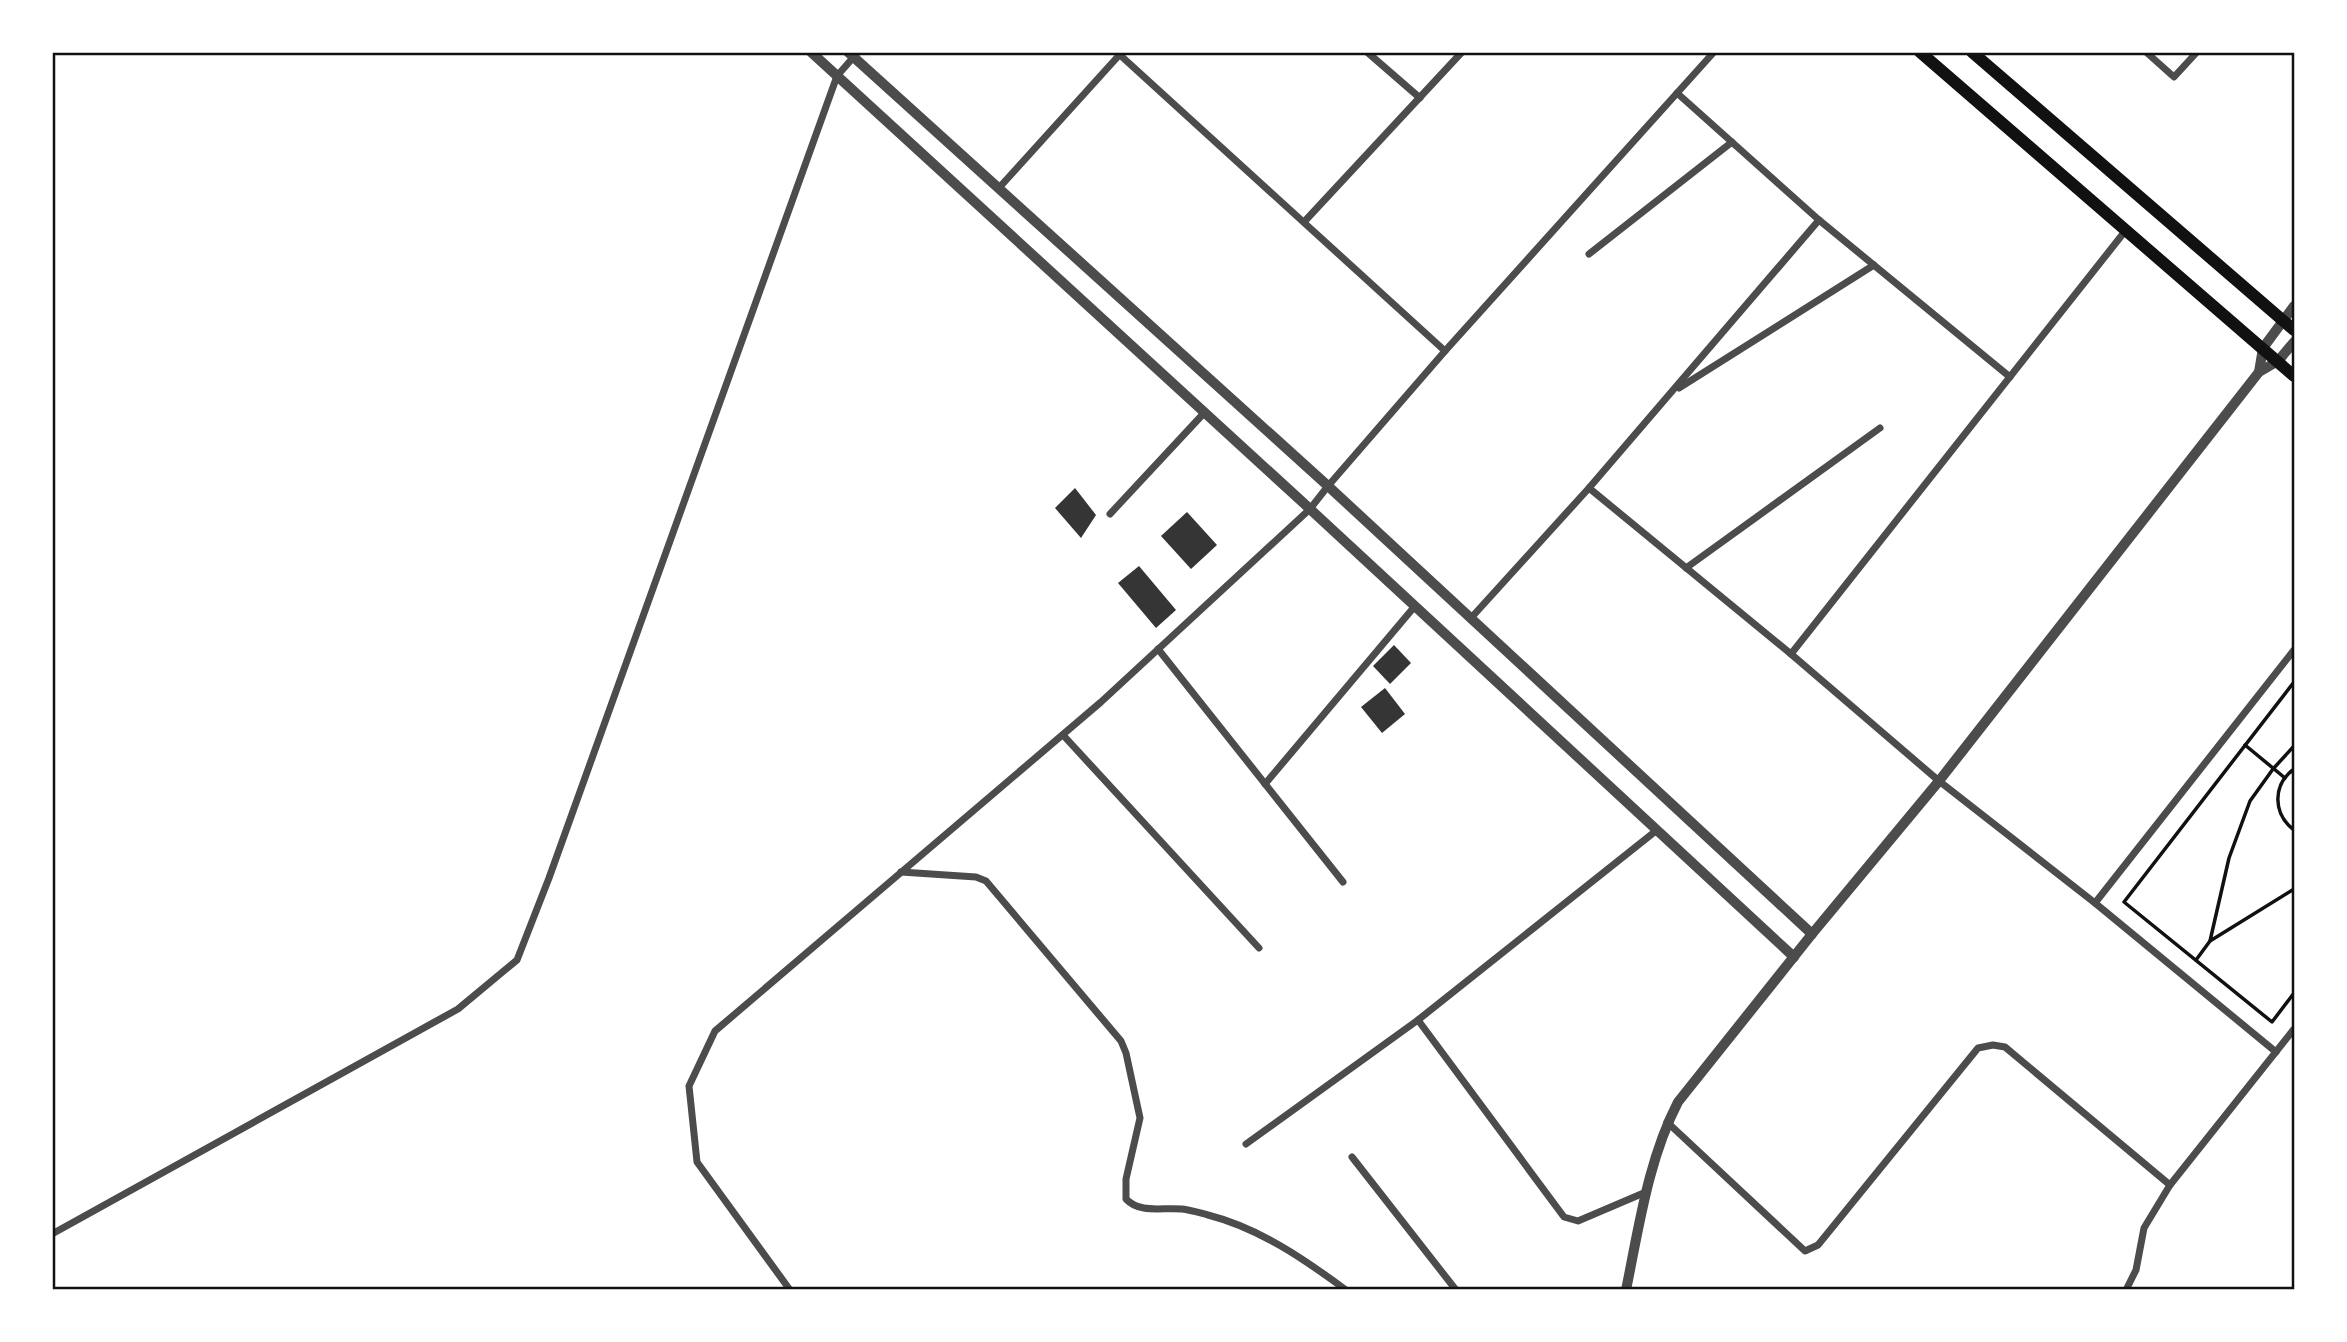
<svg xmlns="http://www.w3.org/2000/svg" width="2347" height="1342" viewBox="0 0 2347 1342" font-family="'Space Grotesk',sans-serif">
<style>
.building{fill:#353535}
.lines{fill:none;stroke-linecap:round;stroke-linejoin:round}
.path{stroke:#111;stroke-width:3.5}
.minor{stroke:#4c4c4c;stroke-width:7}
.tertiary{stroke:#4c4c4c;stroke-width:10}
.secondary{stroke:#111;stroke-width:12}
.neatline{fill:none;stroke:#111;stroke-width:2.5}
</style>
<rect width="100%" height="100%" fill="#fff"/>
<g class="building">
<polygon points="1075,488 1096,515 1081,538 1055,508"/>
<polygon points="1187,512 1217,545 1191,569 1161,536"/>
<polygon points="1139,566 1176,610 1156,628 1118,583"/>
<polygon points="1394,645 1411,663 1390,684 1373,666"/>
<polygon points="1385,688 1405,714 1382,733 1361,707"/>
</g>
<g class="lines">
<g class="path">
<polyline points="2294,682 2124,902 2272,1022 2294,993"/>
<polyline points="2245,745 2285,778"/>
<polyline points="2294,746 2273,769 2250,801 2229,858 2210,941 2294,889"/>
<path d="M2294,769c-22,16 -21,45 0,61"/>
<polyline points="2196,960 2210,941"/>
</g>
<g class="minor">
<polyline points="1367,52 1420,98"/>
<polyline points="2146,52 2174,77 2197,52"/>
<polyline points="1120,55 1445,351"/>
<polyline points="1677,93 1819,220 2010,377"/>
<polyline points="998,189 1122,52"/>
<polyline points="1304,222 1462,52"/>
<polyline points="1589,254 1732,142"/>
<polyline points="1679,388 1874,265"/>
<polyline points="1589,488 1791,654 1939,781 2095,903 2276,1052"/>
<polyline points="1110,514 1205,412"/>
<polyline points="1686,568 1880,428"/>
<polyline points="1471,618 1589,488 1819,220"/>
<polyline points="1158,649 1343,882"/>
<polyline points="1791,654 2126,230"/>
<polyline points="1063,735 1259,948"/>
<polyline points="1265,784 1415,606"/>
<path d="M901,872l75,5 10,4 135,160 5,12 14,65 -14,61v20c14,15 37,8 56,10 9,1 18,4 26,6 51,13 96,44 138,75"/>
<polyline points="2095,903 2294,650"/>
<polyline points="1418,1020 1564,1217 1578,1221 1646,1192"/>
<polyline points="1667,1122 1805,1251 1818,1245 1978,1048 1993,1045 2005,1047 2170,1185"/>
<polyline points="1246,1144 1418,1020 1657,830"/>
<polyline points="1352,1157 1456,1290"/>
<polyline points="52,1234 458,1009 517,960 549,878 837,76 858,52"/>
<polyline points="790,1290 697,1162 689,1086 715,1031 1101,702 1310,509 1328,486 1445,351 1714,52"/>
<polyline points="2126,1290 2136,1270 2144,1228 2170,1185 2294,1029"/>
</g>
<g class="tertiary">
<polyline points="811,52 1310,509 1794,957"/>
<polyline points="848,52 1328,486 1812,934"/>
<polyline points="2259,372 2263,348 2294,306"/>
<path d="M1626,1290c13,-63 22,-130 52,-188l134,-168 127,-153 320,-409 19,-11 16,-19"/>
</g>
<g class="secondary">
<polyline points="1920,52 2294,376"/>
<polyline points="1972,52 2294,330"/>
</g>
</g>
<rect width="2347" height="1342" fill="none" stroke="#ffffff" stroke-width="108"/>
<rect x="54" y="54" width="2239" height="1234" class="neatline"/>
</svg>
